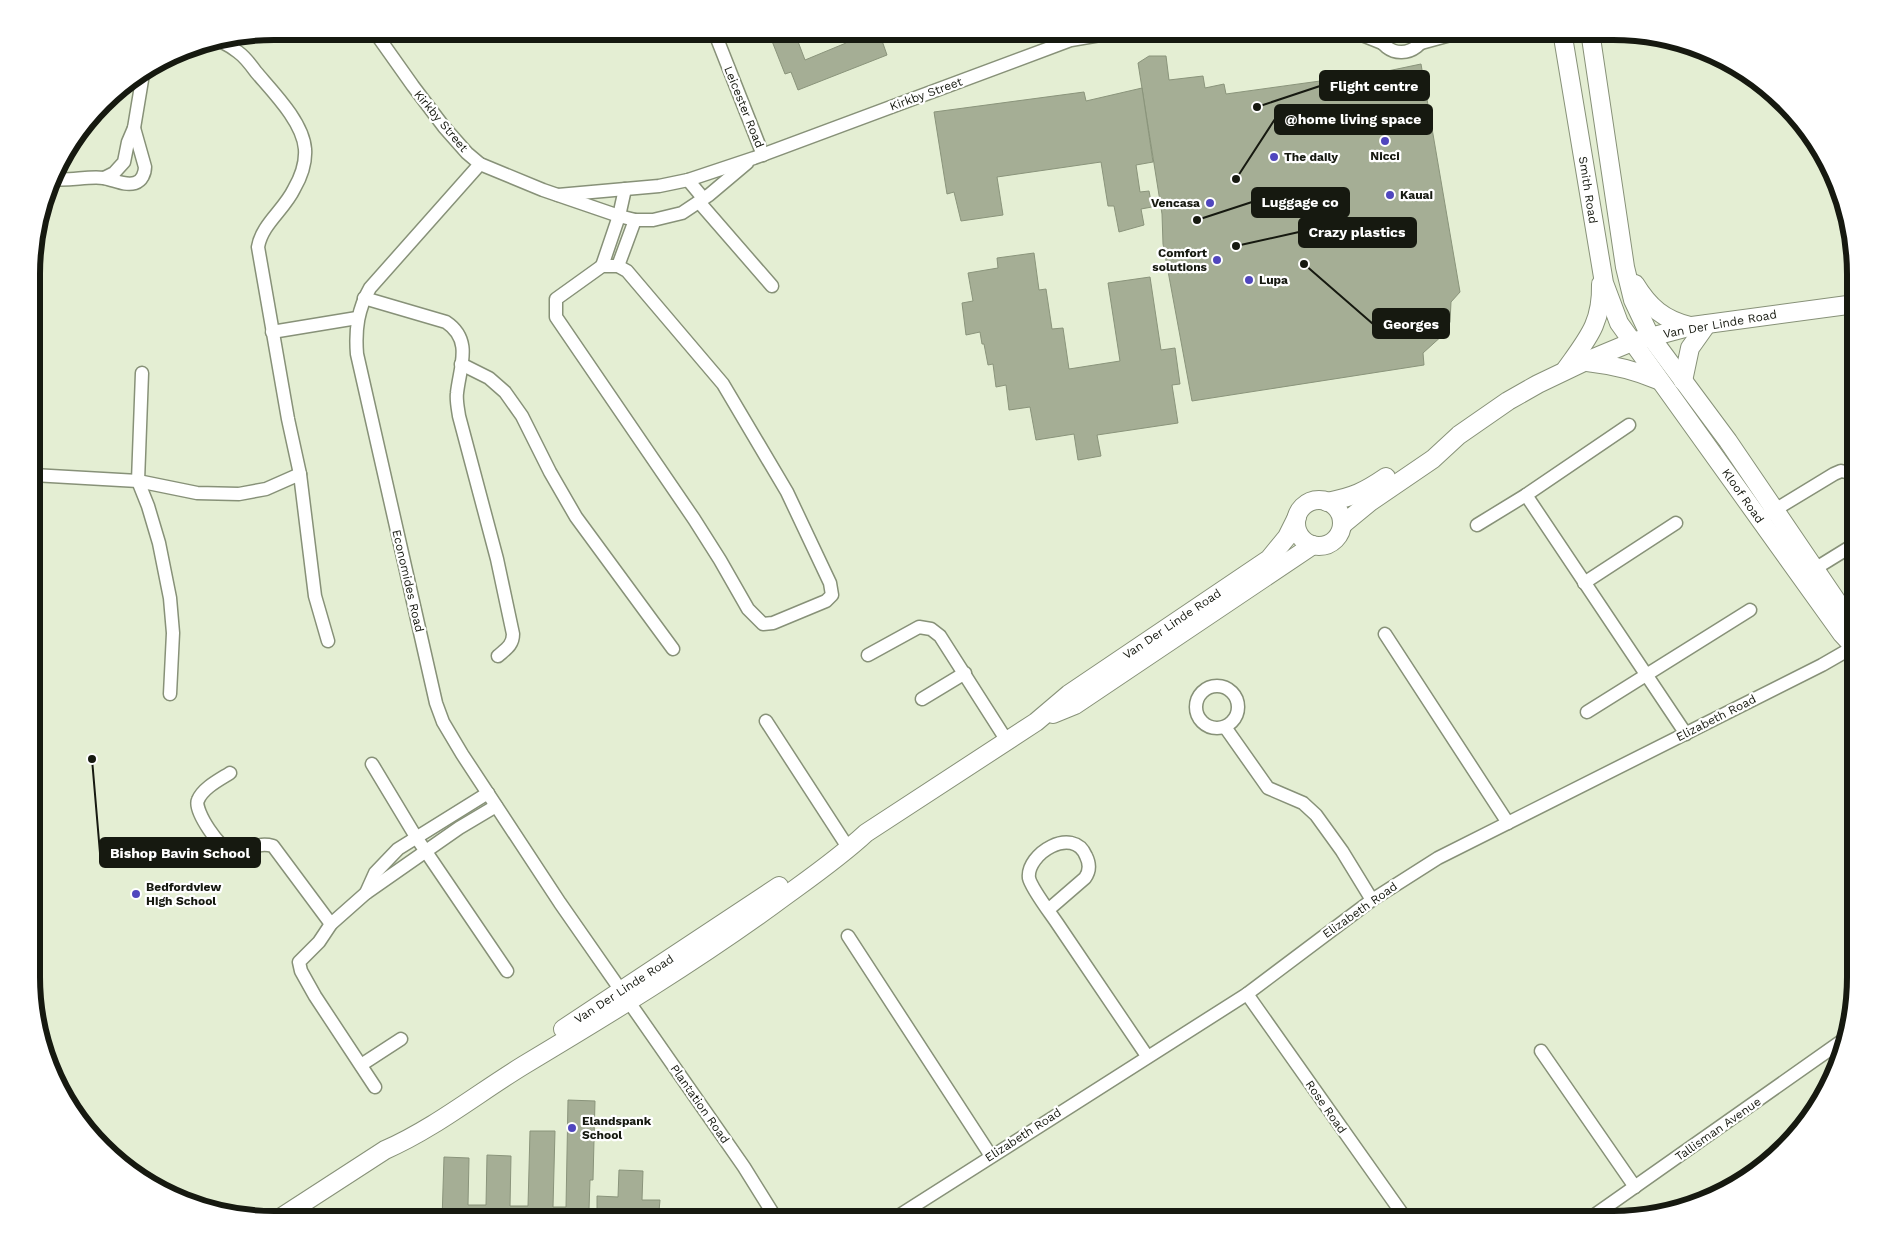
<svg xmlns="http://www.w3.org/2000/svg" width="1887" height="1251" viewBox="0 0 1887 1251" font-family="'Work Sans',sans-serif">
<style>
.building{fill:#a5ae95;stroke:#8a947b}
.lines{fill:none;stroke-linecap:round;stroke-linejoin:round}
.minor-casing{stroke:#879178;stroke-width:15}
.secondary-casing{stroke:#879178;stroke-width:20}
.minor{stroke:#fff;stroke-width:12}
.secondary{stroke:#fff;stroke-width:18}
.poi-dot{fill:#5046be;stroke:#fff;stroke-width:2}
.labels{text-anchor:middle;stroke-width:4.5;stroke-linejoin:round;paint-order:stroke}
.street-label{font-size:12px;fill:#161910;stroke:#fff}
.poi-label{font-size:12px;font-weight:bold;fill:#161910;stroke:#fff;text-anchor:start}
.rim{fill:none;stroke:#161910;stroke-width:6}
.leader{fill:none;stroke:#161910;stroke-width:2}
.callout-dot{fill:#161910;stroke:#fff;stroke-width:2}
.callout{fill:#161910;stroke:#161910;stroke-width:2}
.callout-label{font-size:14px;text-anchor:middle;font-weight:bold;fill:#fff}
</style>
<rect width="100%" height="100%" fill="#e4eed3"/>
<g class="building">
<polygon points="768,31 794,31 805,60 846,43 842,31 856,31 857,33 849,35 851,42 879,32 887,55 798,90 791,72 785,74"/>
<polygon points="1149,56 1166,56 1169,80 1203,76 1205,88 1224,84 1226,94 1378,73 1421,64 1460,292 1451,302 1450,322 1444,334 1423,353 1424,365 1192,401 1163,244 1162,214 1138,63"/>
<polygon points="1142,88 1153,162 1136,165 1140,192 1149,191 1152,207 1141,209 1144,225 1119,232 1114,206 1108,206 1101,162 997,177 1003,215 961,221 954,192 947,194 934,112 1084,92 1086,101"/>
<polygon points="1034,253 1039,290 1046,289 1052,329 1063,328 1069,369 1120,361 1108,283 1150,277 1161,350 1175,348 1180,384 1172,385 1178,423 1097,435 1101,456 1078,460 1074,434 1036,440 1030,407 1009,410 1006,385 996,387 993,364 988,365 984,344 982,344 980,332 966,335 962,303 973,301 968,273 998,268 997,258"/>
<polygon points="568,1100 595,1101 593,1180 590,1180 589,1209 597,1209 597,1196 618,1197 619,1170 643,1171 642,1200 660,1200 659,1211 690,1210 689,1220 588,1220 588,1217 537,1215 537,1220 487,1220 488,1213 468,1213 468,1220 442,1220 444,1157 469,1158 468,1205 486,1205 487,1155 511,1156 510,1206 528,1206 530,1131 555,1131 553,1207 566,1207"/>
</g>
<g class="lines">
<defs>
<g id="minor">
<polyline points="374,31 413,86 444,127 467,153 480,164 543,190 619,216 635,220 653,220 682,213 709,195 747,163"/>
<polyline points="714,31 763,155"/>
<polyline points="1352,31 1382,43"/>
<path d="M1377,31c7,29 42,27 50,0"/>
<path d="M222,42c6,3 11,6 16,10 7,5 13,13 18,20 17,20 47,50 49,77 1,14 -4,28 -11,40 -10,21 -32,35 -36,58l30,172 12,55 15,122 13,45"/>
<polyline points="1421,43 1465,31"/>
<path d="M480,164l-110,124c-12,21 -15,41 -13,66l79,349 7,19 19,32 98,149 184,264 33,53"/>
<polyline points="104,178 114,173 124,162 128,142 134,128 143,74"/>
<path d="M53,179c17,2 35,-3 51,-1 11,2 21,8 31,5 7,-2 10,-10 10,-16l-11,-39"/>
<polyline points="688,180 703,198"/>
<polyline points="558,195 659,186 688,180 754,158 1071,40 1100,35 1276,31"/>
<polyline points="699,202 772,286"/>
<polygon points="602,266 618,266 627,271 723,384 787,492 830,583 832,595 826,601 773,623 763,624 748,609 720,560 694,519 556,317 556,299"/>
<polyline points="602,266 619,216 625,189"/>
<polyline points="618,266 635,220"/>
<path d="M364,298l82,24c27,18 14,44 11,71 -1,7 1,16 2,23l38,143 16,75c0,11 -7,15 -15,22"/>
<polyline points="272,332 357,318"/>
<polyline points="461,364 489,378 505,392 522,416 550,472 576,517 673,649"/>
<polyline points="142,373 138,481 148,506 159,543 170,598 173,633 170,694"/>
<polyline points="33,475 138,481 197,493 239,494 266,489 300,474"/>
<polyline points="1526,495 1686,734"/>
<polyline points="1768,514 1834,474 1841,471 1855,474"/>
<polyline points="1477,525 1526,495 1629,425"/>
<polyline points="1808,573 1855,544"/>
<polyline points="1584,583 1676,523"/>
<polyline points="1385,634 1508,823"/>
<polyline points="868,655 919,627 931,629 940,636 1007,741"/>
<circle cx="1217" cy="707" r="21"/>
<polyline points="922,699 965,673"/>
<polyline points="1587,712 1750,610"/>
<polyline points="766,721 849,849"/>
<polyline points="1225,727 1268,788 1303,803 1316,815 1342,851 1372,900"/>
<polyline points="372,764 416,837 507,971"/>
<path d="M230,773c-11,7 -27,15 -32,27 -5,10 23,51 34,52 13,2 22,-11 41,-6l58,78"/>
<polyline points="366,893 375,873 398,849 488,793"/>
<path d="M1048,910l37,-32c5,-7 5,-14 1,-22 -13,-31 -60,-2 -57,22 2,10 22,36 28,45 30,45 60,89 90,133"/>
<polyline points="848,936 991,1156"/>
<polyline points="1247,994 1406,1219"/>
<polyline points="1541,1051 1635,1187"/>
<polyline points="361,1065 401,1039"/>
<polyline points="375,1087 315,996 301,971 299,962 319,942 331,924 366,893 459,828 496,806"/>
<polyline points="1589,1219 1846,1038"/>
<polyline points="892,1220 1247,994 1372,900 1438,858 1822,665 1855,646"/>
</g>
<g id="secondary">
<polyline points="1562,31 1604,283 1619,323 1842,634 1855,648"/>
<polyline points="1590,31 1625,267 1633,300 1650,336 1728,441 1855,628"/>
<path d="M1635,284c14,23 29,36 55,42"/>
<path d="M1587,362c26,3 48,8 71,18"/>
<path d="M1566,369c22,-31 36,-46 35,-85"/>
<polyline points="1683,381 1690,348 1707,324"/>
<circle cx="1319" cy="523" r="23"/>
<path d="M1327,502c26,-5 37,-10 59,-25"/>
<polyline points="1342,525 1370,502 1433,459 1459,435 1508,401 1538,384 1584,362 1632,342 1692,326 1855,304"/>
<polyline points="1053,714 1075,705 1313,545"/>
<polyline points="563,1029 779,886"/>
<path d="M277,1220l108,-70c50,-22 93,-57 139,-85 85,-51 169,-102 249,-160 31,-23 64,-45 93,-72l170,-111 33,-28 200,-135 18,-22 10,-20"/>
</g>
</defs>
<use href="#minor" class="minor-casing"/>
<use href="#secondary" class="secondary-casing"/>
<use href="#minor" class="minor"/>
<use href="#secondary" class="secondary"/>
</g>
<g class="poi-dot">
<circle cx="1385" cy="141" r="5"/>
<circle cx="1274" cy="157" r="5"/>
<circle cx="1390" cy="195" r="5"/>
<circle cx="1210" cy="203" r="5"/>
<circle cx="1217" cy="260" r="5"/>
<circle cx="1249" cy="280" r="5"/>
<circle cx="136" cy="894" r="5"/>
<circle cx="572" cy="1128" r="5"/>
</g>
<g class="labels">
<g class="street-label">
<text transform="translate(926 94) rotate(-20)" y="4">Kirkby Street</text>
<text transform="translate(744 107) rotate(68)" y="4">Leicester Road</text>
<text transform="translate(441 121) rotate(50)" y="4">Kirkby Street</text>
<text transform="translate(1588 190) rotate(81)" y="4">Smith Road</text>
<text transform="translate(1720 324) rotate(-10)" y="4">Van Der Linde Road</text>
<text transform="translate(1743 496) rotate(55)" y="4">Kloof Road</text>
<text transform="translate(408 581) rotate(77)" y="4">Economides Road</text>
<text transform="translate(1172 624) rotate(-34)" y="4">Van Der Linde Road</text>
<text transform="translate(1716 718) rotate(-27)" y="4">Elizabeth Road</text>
<text transform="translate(1360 910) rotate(-35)" y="4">Elizabeth Road</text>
<text transform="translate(624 989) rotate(-33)" y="4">Van Der Linde Road</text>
<text transform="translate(700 1104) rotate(55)" y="4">Plantation Road</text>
<text transform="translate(1326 1107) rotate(55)" y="4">Rose Road</text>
<text transform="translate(1718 1129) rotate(-35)" y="4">Tallisman Avenue</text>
<text transform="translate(1023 1135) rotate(-33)" y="4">Elizabeth Road</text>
</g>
<g class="poi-label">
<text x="1385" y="160" text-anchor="middle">Nicci</text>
<text x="1284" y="161">The daily</text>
<text x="1400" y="199">Kauai</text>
<text x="1200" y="207" text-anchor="end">Vencasa</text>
<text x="1207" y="257" text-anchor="end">Comfort<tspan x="1207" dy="14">solutions</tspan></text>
<text x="1259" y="284">Lupa</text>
<text x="146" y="891">Bedfordview<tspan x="146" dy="14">High School</tspan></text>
<text x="582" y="1125">Elandspank<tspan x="582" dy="14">School</tspan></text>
</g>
</g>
<path d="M0 0H1887V1251H0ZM274 40H1613A234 234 0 0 1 1847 274V977A234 234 0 0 1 1613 1211H274A234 234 0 0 1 40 977V274A234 234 0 0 1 274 40Z" fill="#fff" fill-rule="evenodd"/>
<path class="rim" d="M274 40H1613A234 234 0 0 1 1847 274V977A234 234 0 0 1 1613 1211H274A234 234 0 0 1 40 977V274A234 234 0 0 1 274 40Z"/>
<path class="leader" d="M1257 107L1320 86M1236 179L1275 119M1197 220L1252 202M1236 246L1299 232M1304 264L1373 324M92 759L100 853"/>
<g class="callout-dot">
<circle cx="1257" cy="107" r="5"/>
<circle cx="1236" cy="179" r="5"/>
<circle cx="1197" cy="220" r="5"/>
<circle cx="1236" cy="246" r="5"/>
<circle cx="1304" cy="264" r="5"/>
<circle cx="92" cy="759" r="5"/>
</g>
<g class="callout">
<rect x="1320" y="71" width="109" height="29" rx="5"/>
<rect x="1275" y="105" width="157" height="29" rx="5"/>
<rect x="1252" y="188" width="97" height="29" rx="5"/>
<rect x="1299" y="218" width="117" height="29" rx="5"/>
<rect x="1373" y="309" width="76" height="29" rx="5"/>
<rect x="100" y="838" width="160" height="29" rx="5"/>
</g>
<g class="callout-label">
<text x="1374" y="91">Flight centre</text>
<text x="1353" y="124">@home living space</text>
<text x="1300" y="207">Luggage co</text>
<text x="1357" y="237">Crazy plastics</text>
<text x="1411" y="329">Georges</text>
<text x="180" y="858">Bishop Bavin School</text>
</g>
</svg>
